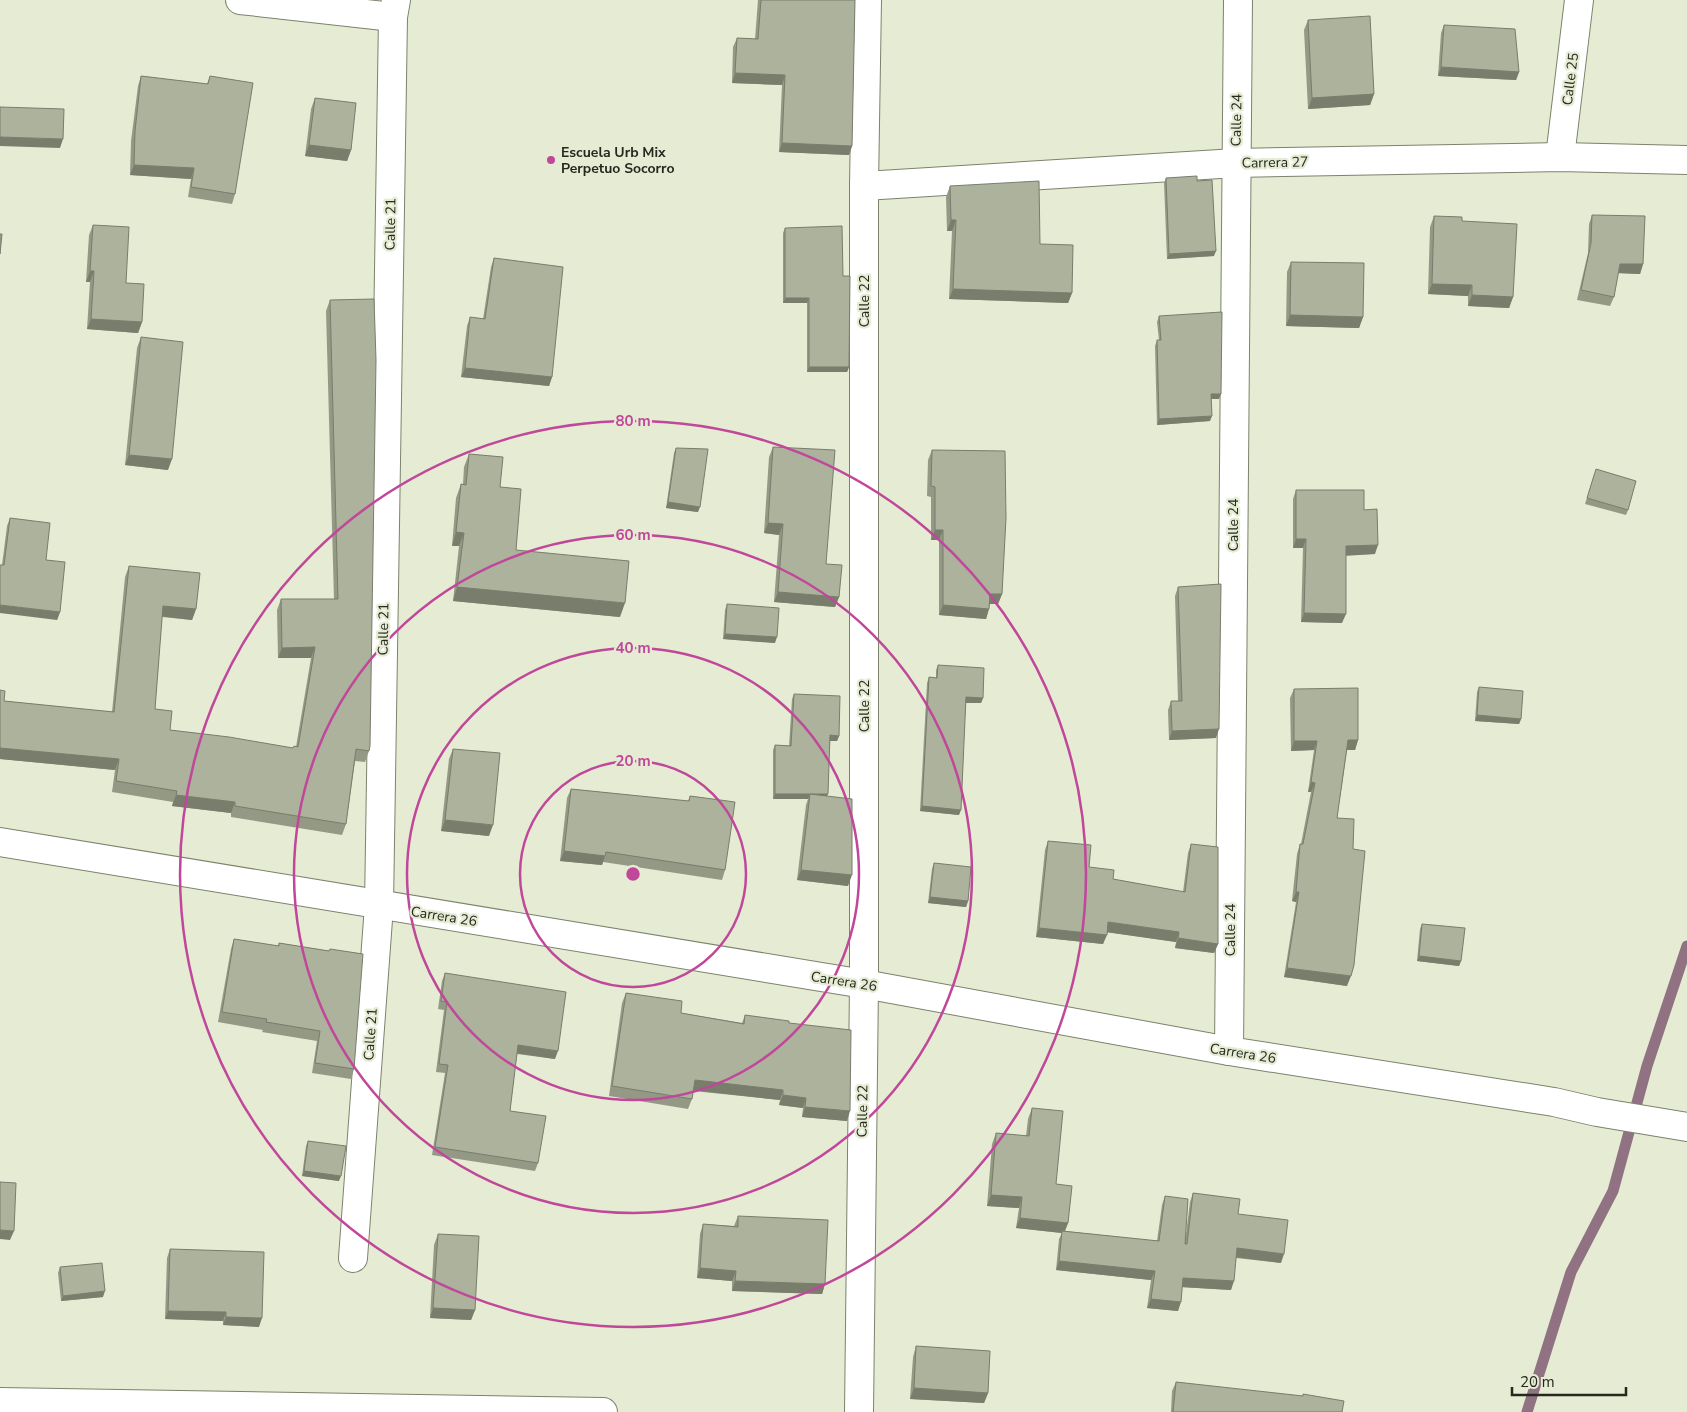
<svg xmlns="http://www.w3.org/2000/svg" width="1687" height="1412" viewBox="0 0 1687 1412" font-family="'Nunito Sans',sans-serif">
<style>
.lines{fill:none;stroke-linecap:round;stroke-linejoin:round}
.stream{stroke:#907282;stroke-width:11}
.minor-casing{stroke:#7c826c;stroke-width:30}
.minor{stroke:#fff;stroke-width:28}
.wall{fill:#949985}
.shaded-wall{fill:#787d6c}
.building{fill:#acb29b;stroke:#787d6c}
.ring{fill:none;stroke:#c0479a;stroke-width:2.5}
.poi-dot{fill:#c0479a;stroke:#e5ecd3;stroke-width:2}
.labels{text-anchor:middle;stroke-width:4.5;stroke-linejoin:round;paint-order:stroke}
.street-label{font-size:14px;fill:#25281f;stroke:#e5ecd3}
.poi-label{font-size:14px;font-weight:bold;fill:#25281f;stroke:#e5ecd3;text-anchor:start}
.centre{fill:#c0479a;stroke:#e5ecd3;stroke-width:2.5}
.ring-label{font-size:15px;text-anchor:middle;font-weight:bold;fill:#c0479a;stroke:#e5ecd3;stroke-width:4.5;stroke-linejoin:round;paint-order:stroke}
</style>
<rect width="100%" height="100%" fill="#e5ecd3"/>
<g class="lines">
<polyline class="stream" points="1527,1412 1571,1272 1613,1191 1647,1066 1687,946"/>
<defs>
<g id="minor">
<polyline points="240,0 393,17"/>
<polyline points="1560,157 1579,0"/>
<polyline points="864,186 1236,163 1560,157 1687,160"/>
<polyline points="0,842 864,984 1229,1051 1554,1102 1597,1112 1687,1127"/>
<polyline points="1229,1051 1238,0"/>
<polyline points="353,1258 379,906 393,17 396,0"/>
<polyline points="0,1402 603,1412"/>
<polyline points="859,1412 864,984 864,186 867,0"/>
</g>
</defs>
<use href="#minor" class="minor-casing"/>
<use href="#minor" class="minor"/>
</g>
<g class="wall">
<polygon points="758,0 855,0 852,146 849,155 779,152 782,85 732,83 733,47 737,38 755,39"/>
<polygon points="1308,20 1374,94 1370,105 1308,109 1304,30"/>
<polygon points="1444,25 1519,72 1516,80 1438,76 1441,33"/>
<polygon points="141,76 207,84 210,76 235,194 232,204 188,197 191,179 130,175 131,141 138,86"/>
<polygon points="315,98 351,150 347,161 305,156 311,109"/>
<polygon points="1166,178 1197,181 1214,256 1167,259 1164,183"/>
<polygon points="950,186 1072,293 1068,303 949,299 952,231 947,231 946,197"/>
<polygon points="1592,215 1643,264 1640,274 1618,273 1614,297 1610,306 1577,300 1588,253 1589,224"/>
<polygon points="1434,216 1462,221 1513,297 1509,308 1468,306 1468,296 1428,294 1430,227"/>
<polygon points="93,225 126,283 142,322 138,333 87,329 90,282 86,282 89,235"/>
<polygon points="785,228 843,276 849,367 847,372 807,372 807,303 783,303 783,233"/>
<polygon points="494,258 552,377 549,386 461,377 467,326 470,317 483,319 491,267"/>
<polygon points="1291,262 1363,317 1359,328 1286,326 1287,272"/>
<polygon points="330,300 369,751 365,762 355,761 346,824 342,835 231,817 231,813 172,806 173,802 112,792 115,770 0,759 0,690 4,701 112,712 125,577 129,566 196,609 192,620 162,617 155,709 170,730 293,748 296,747 311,658 278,658 277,610 281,599 334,599 326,311"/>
<polygon points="1159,316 1219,399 1211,399 1210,421 1157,425 1155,346 1157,340 1159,340 1157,322"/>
<polygon points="141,337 168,470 125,465 137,348"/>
<polygon points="773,447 826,564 839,597 835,607 774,602 779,535 764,533 769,457"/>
<polygon points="676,448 698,512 666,508 674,453"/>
<polygon points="932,450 1002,594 998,604 990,604 986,619 939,615 939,540 931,540 931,497 927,496 928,460"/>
<polygon points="469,454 500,487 516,550 620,617 453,601 459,546 452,546 456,498 461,484 463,484 464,467"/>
<polygon points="1594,475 1628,510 1626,515 1585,504"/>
<polygon points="1296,490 1364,510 1375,554 1346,555 1342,623 1301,622 1303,548 1293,548 1293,499"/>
<polygon points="10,518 46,560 60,612 57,620 2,565 7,526"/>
<polygon points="1178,587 1216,738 1169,740 1168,710 1171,701 1178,701 1175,596"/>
<polygon points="727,604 775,643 723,639 725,610"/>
<polygon points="938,665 983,698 981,703 966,703 959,815 920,811 927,683 929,677 936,678 936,670"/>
<polygon points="1479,687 1521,719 1519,724 1475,721 1477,692"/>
<polygon points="1294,689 1358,740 1355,750 1347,750 1337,818 1347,986 1284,977 1296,902 1292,901 1297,854 1300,844 1301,844 1311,792 1308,792 1314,750 1291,751 1290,698"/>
<polygon points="794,694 839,736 837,741 830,741 827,796 848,886 797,880 806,805 808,799 773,799 773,750 775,745 789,746 792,699"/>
<polygon points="453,749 489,836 441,831 449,759"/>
<polygon points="571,789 688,801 690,796 725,870 722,880 603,862 602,865 560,861 567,798"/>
<polygon points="1048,841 1089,867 1113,879 1183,892 1188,853 1191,844 1218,944 1214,953 1175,948 1176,942 1107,932 1103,944 1036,937 1045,850"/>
<polygon points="934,863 968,901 966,907 928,903 932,869"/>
<polygon points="1422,924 1461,961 1459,966 1417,961 1420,929"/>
<polygon points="234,939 278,946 279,943 329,951 330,949 354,1069 351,1079 312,1073 317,1041 262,1032 263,1030 218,1022 231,949"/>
<polygon points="445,973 555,1059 517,1054 510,1111 538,1163 535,1171 432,1155 445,1073 436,1072 444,1010 438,1009 442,981"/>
<polygon points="626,993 681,1013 742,1023 745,1015 789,1023 847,1121 802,1117 803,1108 779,1105 780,1100 693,1091 692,1099 688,1109 609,1096 622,1003"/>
<polygon points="1032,1108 1068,1223 1065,1231 1157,1241 1162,1205 1165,1196 1186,1234 1190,1202 1193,1193 1238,1214 1281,1263 1236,1258 1231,1290 1182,1287 1178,1311 1147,1308 1151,1280 1056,1270 1059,1239 1062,1233 1016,1228 1019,1208 987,1206 992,1144 996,1133 1026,1136 1028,1119"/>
<polygon points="308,1141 339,1181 302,1176 306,1146"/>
<polygon points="738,1216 825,1284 822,1294 732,1291 732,1281 697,1278 700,1234 703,1224 734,1226"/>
<polygon points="438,1234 475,1310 471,1320 430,1318 434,1245"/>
<polygon points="170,1249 259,1327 223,1325 223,1321 165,1319 167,1258"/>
<polygon points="60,1267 103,1297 61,1301 58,1273"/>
<polygon points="916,1346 988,1393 984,1403 910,1399 913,1357"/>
<polygon points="1176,1382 1342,1412 1171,1412 1172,1391"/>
</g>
<g class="shaded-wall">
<polygon points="1441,67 1519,72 1516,80 1438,76"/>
<polygon points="735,73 785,75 782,85 732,83"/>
<polygon points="1374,94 1370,105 1308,109 1312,98"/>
<polygon points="0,137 63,139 60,148 0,146"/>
<polygon points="782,143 852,146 849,155 779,152"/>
<polygon points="309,145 351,150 347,161 305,156"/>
<polygon points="134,165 194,168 191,179 130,175"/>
<polygon points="951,220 956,220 952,231 947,231"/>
<polygon points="1216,251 1214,256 1167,259 1169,254"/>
<polygon points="1620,264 1643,264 1640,274 1616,273"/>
<polygon points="90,271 94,271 90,282 86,282"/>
<polygon points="1432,284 1472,285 1468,296 1428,294"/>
<polygon points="953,289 1072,293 1068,303 949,299"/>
<polygon points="1472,295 1513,297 1509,308 1468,306"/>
<polygon points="785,298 809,298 807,303 783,303"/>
<polygon points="1290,315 1363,317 1359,328 1286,326"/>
<polygon points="91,319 142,322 138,333 87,329"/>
<polygon points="809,367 849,367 847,372 807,372"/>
<polygon points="465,368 552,377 549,386 461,377"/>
<polygon points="1211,394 1221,394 1219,399 1209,399"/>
<polygon points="1212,416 1210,421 1157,425 1159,419"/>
<polygon points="129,455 172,459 168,470 125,465"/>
<polygon points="668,502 700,507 698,512 666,508"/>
<polygon points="768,523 783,524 779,535 764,533"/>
<polygon points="935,530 943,530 939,540 931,540"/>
<polygon points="456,532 464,533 459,546 452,546"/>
<polygon points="1296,539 1306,539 1303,548 1293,548"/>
<polygon points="1378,545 1375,554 1343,556 1346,546"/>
<polygon points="457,587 625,603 620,617 453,601"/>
<polygon points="778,592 839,597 835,607 774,602"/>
<polygon points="990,594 1002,594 998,604 987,604"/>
<polygon points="0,605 60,612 57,620 0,613"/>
<polygon points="943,605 989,609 986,619 939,615"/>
<polygon points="163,606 196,609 192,620 159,616"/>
<polygon points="1304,613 1346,614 1342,623 1301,622"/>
<polygon points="725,634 777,637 775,643 723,639"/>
<polygon points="315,647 311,658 278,658 282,648"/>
<polygon points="966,697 983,698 981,703 964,703"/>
<polygon points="1477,715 1521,719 1519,724 1475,721"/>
<polygon points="1219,729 1216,738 1169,740 1172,731"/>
<polygon points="830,735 839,736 837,741 828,741"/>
<polygon points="1348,740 1358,740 1355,750 1345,750"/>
<polygon points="1294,741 1317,741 1314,750 1291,751"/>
<polygon points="0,748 119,759 115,770 0,759"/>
<polygon points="1311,782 1315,783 1311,792 1308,792"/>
<polygon points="775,794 828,794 826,799 810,794 808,799 773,799"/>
<polygon points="176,795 235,802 231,813 172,806"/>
<polygon points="922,806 961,810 959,815 920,811"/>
<polygon points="445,820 493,825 489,836 441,831"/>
<polygon points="564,851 605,856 602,865 560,861"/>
<polygon points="801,870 852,875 848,886 797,880"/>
<polygon points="1296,892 1299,892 1296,902 1292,901"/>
<polygon points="930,897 968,901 966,907 928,903"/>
<polygon points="1108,922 1179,932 1176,942 1105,932"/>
<polygon points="1039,928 1107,935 1103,944 1036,937"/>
<polygon points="1178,938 1218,944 1214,953 1175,948"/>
<polygon points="1419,956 1461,961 1459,966 1417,961"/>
<polygon points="1287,968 1351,976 1347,986 1284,977"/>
<polygon points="518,1045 558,1051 555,1059 515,1053"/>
<polygon points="695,1080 783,1090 780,1100 691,1090"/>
<polygon points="783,1095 806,1098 803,1108 779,1105"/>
<polygon points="805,1107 850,1111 847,1121 802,1117"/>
<polygon points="304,1171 341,1176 339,1181 302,1176"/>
<polygon points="991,1195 1022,1197 1019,1208 987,1206"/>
<polygon points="1020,1218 1068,1223 1064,1233 1062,1231 1062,1233 1016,1228"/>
<polygon points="0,1230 14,1231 10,1240 0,1239"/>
<polygon points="1237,1248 1284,1254 1281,1263 1234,1257"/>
<polygon points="1059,1261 1155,1271 1151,1280 1056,1270"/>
<polygon points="700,1268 736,1271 732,1281 697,1278"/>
<polygon points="1183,1278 1234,1281 1231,1290 1180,1287"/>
<polygon points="735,1281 825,1284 822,1294 732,1291"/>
<polygon points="105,1291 103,1297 61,1301 63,1296"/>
<polygon points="1151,1299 1181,1302 1178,1311 1147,1308"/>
<polygon points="433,1308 475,1310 471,1320 430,1318"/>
<polygon points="168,1311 226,1312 223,1321 165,1319"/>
<polygon points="226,1317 262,1318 259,1327 223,1325"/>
<polygon points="914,1388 988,1393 984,1403 910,1399"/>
</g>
<g class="building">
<polygon points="761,0 855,0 852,146 782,143 785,75 735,73 737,38 758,39"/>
<polygon points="1370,16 1374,94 1312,98 1308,20"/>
<polygon points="1444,25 1515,29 1519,72 1441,67"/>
<polygon points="141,76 208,84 210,76 253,83 235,194 191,187 194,168 134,165 135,131"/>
<polygon points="315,98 356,103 351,150 309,145"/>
<polygon points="0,107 64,109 63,139 0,137"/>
<polygon points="1197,176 1197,181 1212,180 1216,251 1169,254 1166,178"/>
<polygon points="1039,181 1040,244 1073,245 1072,293 953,289 956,220 951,220 950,186"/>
<polygon points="1592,215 1645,216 1643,264 1620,264 1614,297 1581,290 1591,243"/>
<polygon points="1434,216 1462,217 1462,221 1517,224 1513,297 1472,295 1472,285 1432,284"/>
<polygon points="93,225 129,227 126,283 144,284 142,322 91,319 94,271 90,271"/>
<polygon points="842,226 843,276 850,276 849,367 809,367 809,298 785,298 785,228"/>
<polygon points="0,234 2,234 0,254"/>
<polygon points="494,258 563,267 552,377 465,368 470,317 485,319"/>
<polygon points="1291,262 1364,263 1363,317 1290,315"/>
<polygon points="374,299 376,360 370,746 369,751 356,749 346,824 235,806 235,802 176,795 177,791 116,781 119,759 0,748 0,690 5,691 4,701 114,712 129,566 200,573 196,609 163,606 155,709 172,711 170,730 229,737 293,748 294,746 298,747 315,647 282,648 281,599 338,599 330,300"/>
<polygon points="1222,312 1221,394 1211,394 1212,416 1159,419 1157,340 1161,340 1159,316"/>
<polygon points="141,337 183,342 172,459 129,455"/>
<polygon points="773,447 835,450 826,564 842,565 839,597 778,592 783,524 768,523"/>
<polygon points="676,448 708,449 700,507 668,502"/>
<polygon points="932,450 1005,451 1006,518 1002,594 990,594 989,609 943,605 943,530 935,530 935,487 931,486"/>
<polygon points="469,454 503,457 500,487 521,489 516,550 629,561 625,603 457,587 464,533 456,532 461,484 466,485"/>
<polygon points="1596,469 1636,481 1628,510 1587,498"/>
<polygon points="1296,490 1364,490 1364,510 1377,509 1378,545 1346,546 1346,614 1304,613 1306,539 1296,539"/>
<polygon points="10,518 50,523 46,560 65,562 60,612 0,605 0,565 4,565"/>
<polygon points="1221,584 1219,729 1172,731 1171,701 1182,701 1178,587"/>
<polygon points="727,604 779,608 777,637 725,634"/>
<polygon points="938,665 984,668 983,698 966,697 961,810 922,806 929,677 937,678"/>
<polygon points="1479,687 1523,691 1521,719 1477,715"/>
<polygon points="1358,688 1358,740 1348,740 1337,818 1354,819 1353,849 1365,851 1354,965 1351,976 1287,968 1299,892 1296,892 1300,844 1303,844 1315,783 1311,782 1317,741 1294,741 1294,689"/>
<polygon points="794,694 840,696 839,736 830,735 828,794 775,794 775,745 791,746"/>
<polygon points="453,749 500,753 493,825 445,820"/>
<polygon points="571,789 689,801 690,796 735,802 725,870 606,852 605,856 564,851"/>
<polygon points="810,794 852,799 852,875 801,870"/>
<polygon points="1048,841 1091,845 1089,867 1114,870 1113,879 1185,892 1191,844 1218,847 1218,944 1178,938 1179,932 1108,922 1107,935 1039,928"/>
<polygon points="934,863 971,867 968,901 930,897"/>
<polygon points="1422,924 1465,928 1461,961 1419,956"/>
<polygon points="234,939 279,946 279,943 329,951 330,949 363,954 354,1069 315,1063 320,1031 266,1022 267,1019 222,1012"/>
<polygon points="445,973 566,992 558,1051 518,1045 510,1111 546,1116 538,1163 435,1147 448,1065 439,1064 447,1002 441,1001"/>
<polygon points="626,993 682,1001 681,1013 744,1024 745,1015 789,1021 789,1023 851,1030 850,1111 805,1107 806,1098 783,1095 783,1090 695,1080 692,1099 612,1086"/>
<polygon points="1032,1108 1063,1111 1056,1184 1072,1186 1068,1223 1020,1218 1022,1197 991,1195 996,1133 1029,1136"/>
<polygon points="308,1141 346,1146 341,1176 304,1171"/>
<polygon points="0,1182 16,1183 14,1231 0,1230"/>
<polygon points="1193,1193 1240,1199 1238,1214 1288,1220 1284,1254 1237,1248 1234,1281 1183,1278 1181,1302 1151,1299 1155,1271 1059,1261 1062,1231 1159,1241 1165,1196 1188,1199 1185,1244 1187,1244"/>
<polygon points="738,1216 828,1220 825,1284 735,1281 736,1271 700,1268 703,1224 738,1227"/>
<polygon points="438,1234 479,1236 475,1310 433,1308"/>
<polygon points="170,1249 264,1252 262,1318 226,1317 226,1312 168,1311"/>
<polygon points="102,1263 105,1291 63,1296 60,1267"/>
<polygon points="916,1346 990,1351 988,1393 914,1388"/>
<polygon points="1176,1382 1303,1396 1303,1394 1344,1401 1342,1412 1173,1412"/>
</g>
<g class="ring">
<circle cx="633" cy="874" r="113"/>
<circle cx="633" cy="874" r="226"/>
<circle cx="633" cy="874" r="339"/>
<circle cx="633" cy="874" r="453"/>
</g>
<circle class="poi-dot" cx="551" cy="160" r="5"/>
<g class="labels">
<g class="street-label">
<text transform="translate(1570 79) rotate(-83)" y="5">Calle 25</text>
<text transform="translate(1236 120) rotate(-89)" y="5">Calle 24</text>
<text transform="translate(1275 162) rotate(-1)" y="5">Carrera 27</text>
<text transform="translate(390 224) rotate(-89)" y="5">Calle 21</text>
<text transform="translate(864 301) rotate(-90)" y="5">Calle 22</text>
<text transform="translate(1233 525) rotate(-90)" y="5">Calle 24</text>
<text transform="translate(383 629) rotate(-89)" y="5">Calle 21</text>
<text transform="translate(864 706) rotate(-90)" y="5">Calle 22</text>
<text transform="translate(444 916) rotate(9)" y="5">Carrera 26</text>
<text transform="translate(1230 930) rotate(-90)" y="5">Calle 24</text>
<text transform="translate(844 981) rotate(9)" y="5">Carrera 26</text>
<text transform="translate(370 1034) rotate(-86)" y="5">Calle 21</text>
<text transform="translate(1243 1053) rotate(9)" y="5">Carrera 26</text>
<text transform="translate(862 1111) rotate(-89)" y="5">Calle 22</text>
</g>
<g class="poi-label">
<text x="561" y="157">Escuela Urb Mix<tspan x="561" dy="16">Perpetuo Socorro</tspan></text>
</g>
</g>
<circle cx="633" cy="874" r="8" class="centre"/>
<g class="ring-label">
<text x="633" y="426">80 m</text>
<text x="633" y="540">60 m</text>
<text x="633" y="653">40 m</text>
<text x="633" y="766">20 m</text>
</g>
<path d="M1512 1387v8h114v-8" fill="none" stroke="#25281f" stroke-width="2.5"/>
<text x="1520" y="1387" font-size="15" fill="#25281f" stroke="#e5ecd3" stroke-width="4" paint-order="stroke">20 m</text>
</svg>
